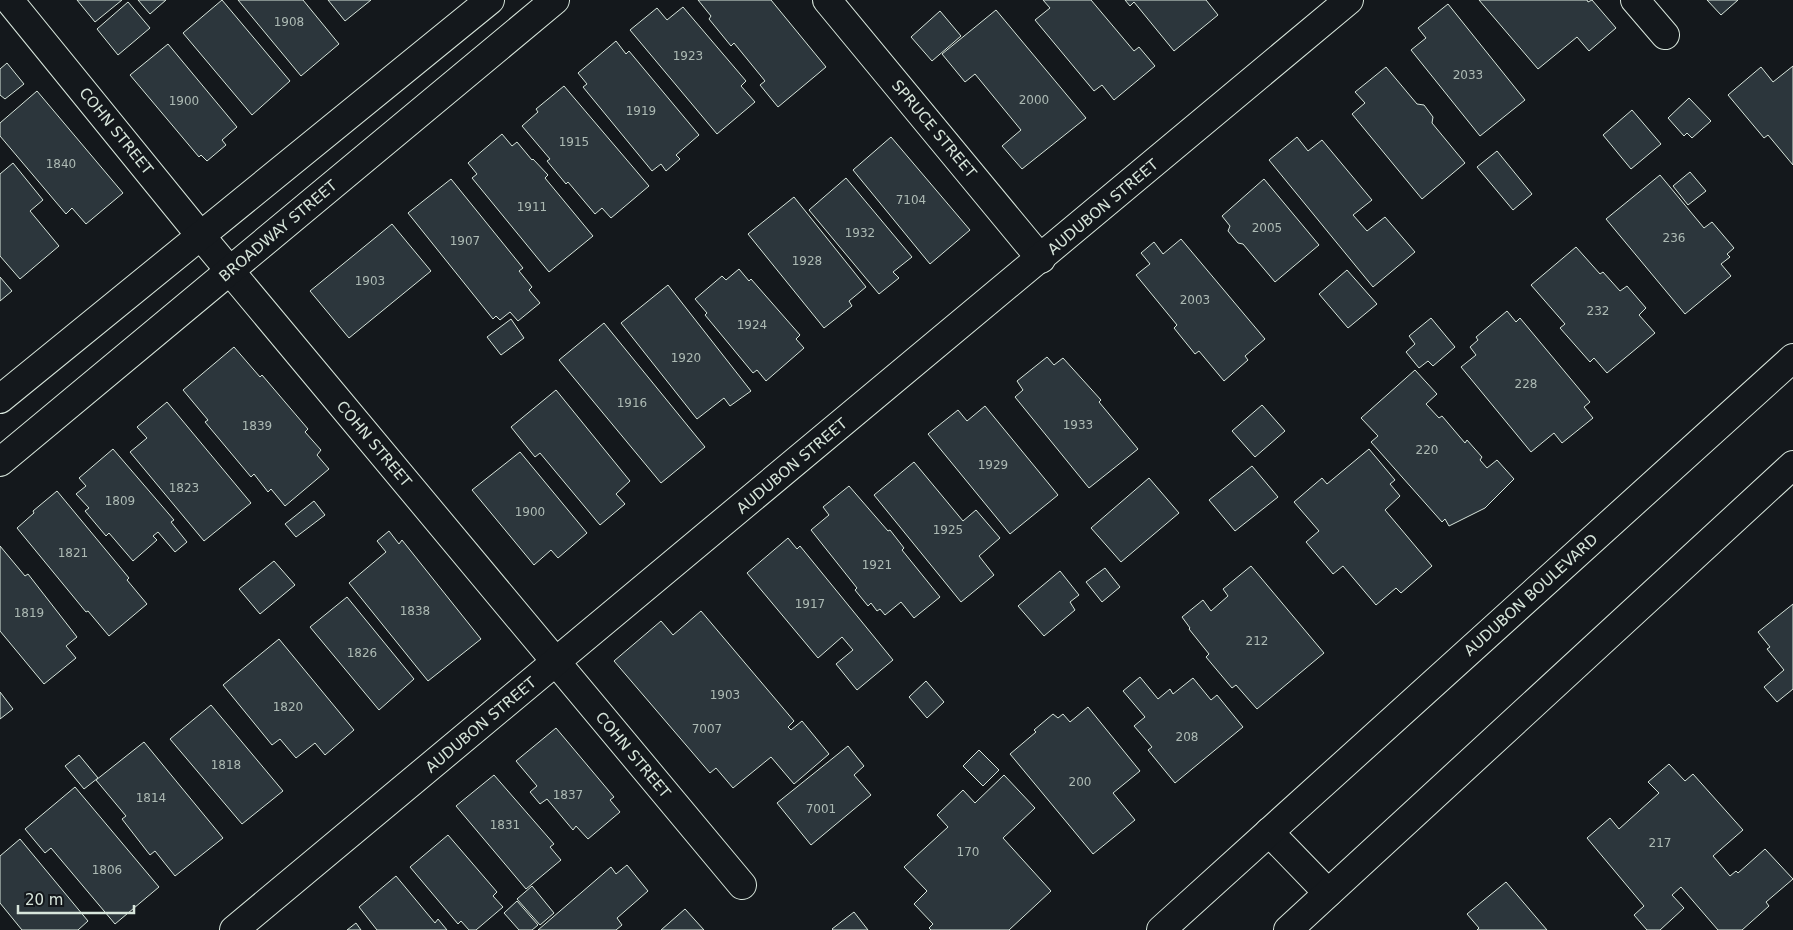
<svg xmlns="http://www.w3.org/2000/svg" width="1793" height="930" viewBox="0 0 1793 930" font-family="'DejaVu Sans',sans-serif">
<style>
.building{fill:#2c363c;stroke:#d8e6dc}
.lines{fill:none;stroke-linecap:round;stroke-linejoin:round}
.minor-casing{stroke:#d8e6dc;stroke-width:30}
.minor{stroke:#14181c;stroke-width:28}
.labels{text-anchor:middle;stroke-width:4;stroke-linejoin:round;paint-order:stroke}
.number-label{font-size:12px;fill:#adbab4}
.street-label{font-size:15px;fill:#d8e6dc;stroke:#14181c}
</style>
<rect width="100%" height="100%" fill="#14181c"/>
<g class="building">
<polygon points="77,0 122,0 95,22"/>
<polygon points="138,0 166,0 150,14"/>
<polygon points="222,0 290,81 252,115 183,33"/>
<polygon points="238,0 303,0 339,44 301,76"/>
<polygon points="328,0 371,0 345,21"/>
<polygon points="698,0 771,0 826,67 778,107 760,85 765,81 734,43 731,46 709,19 711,16"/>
<polygon points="1043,0 1091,0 1134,51 1139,47 1155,66 1114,100 1102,85 1094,91 1035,20 1050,8"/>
<polygon points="1125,0 1206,0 1218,15 1174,51 1134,2 1130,6"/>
<polygon points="1479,0 1587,0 1588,2 1592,0 1616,28 1589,51 1577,37 1538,69"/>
<polygon points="1707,0 1738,0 1721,15"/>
<polygon points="128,2 150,28 118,55 97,29"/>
<polygon points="1448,4 1525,100 1480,136 1411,50 1426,38 1418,28"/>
<polygon points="683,7 746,81 741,86 755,102 717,134 630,30 657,8 667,20"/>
<polygon points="996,10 1086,118 1022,169 1002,146 1021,130 975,74 965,82 942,54"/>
<polygon points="940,11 961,36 932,61 911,37"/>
<polygon points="616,41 626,54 629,51 699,135 676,155 680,159 666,171 661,164 652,171 583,87 587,84 578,73"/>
<polygon points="168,44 237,127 222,140 226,145 207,161 201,155 199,157 130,75"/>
<polygon points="7,63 24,84 5,99 0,95 0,69"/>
<polygon points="1793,66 1793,165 1768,135 1764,138 1728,95 1761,67 1773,82"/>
<polygon points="1386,67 1417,104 1424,105 1433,117 1432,123 1465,163 1422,199 1352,114 1365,103 1355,92"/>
<polygon points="564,86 649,186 611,218 602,208 595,214 568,182 566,184 547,161 550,159 522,126 538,112 536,109"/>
<polygon points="37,91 123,193 86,224 72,208 66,214 0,136 0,123"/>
<polygon points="1689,98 1711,121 1692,138 1687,133 1684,136 1668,118"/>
<polygon points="1632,110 1661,144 1631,169 1603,135"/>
<polygon points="502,134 512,146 517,142 532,160 533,159 548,175 545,178 593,236 549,272 472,178 477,174 468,163"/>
<polygon points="891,137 970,230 930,264 853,170"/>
<polygon points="1297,137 1308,151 1322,140 1372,200 1353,215 1367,231 1385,217 1415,252 1373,287 1269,160"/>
<polygon points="1497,151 1532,194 1513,210 1477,167"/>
<polygon points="13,163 43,200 30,211 59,246 20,279 0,256 0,174"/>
<polygon points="1690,172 1706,191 1688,205 1673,186"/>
<polygon points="1660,175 1704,228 1712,222 1734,248 1727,254 1730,257 1721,264 1731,276 1685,314 1606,219"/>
<polygon points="846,178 912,257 893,272 899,278 879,294 809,210"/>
<polygon points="451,179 523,268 519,271 532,287 529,290 540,303 518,321 510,312 500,320 496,316 493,319 408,213"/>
<polygon points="1264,179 1319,245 1275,282 1243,244 1238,243 1228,231 1230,226 1222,216"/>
<polygon points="794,197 866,287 849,301 852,306 824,328 748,234"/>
<polygon points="392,224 431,271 349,338 310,291"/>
<polygon points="1181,239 1265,339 1245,356 1248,360 1224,381 1199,351 1195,354 1174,328 1177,325 1136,275 1150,264 1141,253 1154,242 1163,254"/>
<polygon points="1576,247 1600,274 1603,272 1620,291 1627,286 1646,308 1639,315 1655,333 1607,373 1594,358 1590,362 1560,328 1565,324 1531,285"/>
<polygon points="739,269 749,281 751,279 800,335 796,339 804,348 766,381 757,370 753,373 705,315 707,313 695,299 722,276 726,280"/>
<polygon points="1347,270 1377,304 1348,328 1319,294"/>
<polygon points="0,277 12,291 0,301"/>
<polygon points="668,285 751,391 730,406 724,398 697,419 621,323"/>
<polygon points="1507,311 1516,322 1520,318 1590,402 1584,407 1593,418 1562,443 1554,433 1531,452 1461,367 1476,355 1470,347 1478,340 1476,337"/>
<polygon points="1431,318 1455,347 1433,366 1428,361 1419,368 1406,352 1415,344 1409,336"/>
<polygon points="511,319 524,338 501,355 487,337"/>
<polygon points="604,323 705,447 661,483 559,360"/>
<polygon points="234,347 260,377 262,375 308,429 305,432 321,450 317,455 329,469 285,506 271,489 268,492 254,474 251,477 205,422 208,420 183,390"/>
<polygon points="1047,357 1054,365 1063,358 1101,400 1099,402 1138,449 1089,488 1015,397 1023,390 1017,381"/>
<polygon points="1415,370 1437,394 1426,404 1439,418 1442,416 1465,443 1467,440 1482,457 1480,460 1487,468 1497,460 1514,479 1485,508 1449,526 1445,519 1442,522 1371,442 1378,436 1361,418"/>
<polygon points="556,390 630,481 616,494 625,504 600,525 540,453 535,457 511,427"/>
<polygon points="167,402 251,503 204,541 130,452 147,438 137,427"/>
<polygon points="1262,405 1285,431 1255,457 1232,431"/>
<polygon points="985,406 1058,495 1010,534 928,434 958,410 967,421"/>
<polygon points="113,449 174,520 171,522 187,542 175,552 158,532 153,536 157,540 133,561 109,533 106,536 85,511 89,508 76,494 86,486 79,478"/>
<polygon points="1369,449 1395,480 1390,484 1400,496 1385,510 1432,566 1401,593 1396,588 1376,605 1343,566 1333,574 1306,542 1319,531 1294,502 1322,478 1327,484"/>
<polygon points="520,452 587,533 558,558 551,550 534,565 472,490"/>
<polygon points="914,462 963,521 976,510 1000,538 979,556 994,575 961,602 874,495"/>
<polygon points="1252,466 1278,497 1235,531 1209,500"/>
<polygon points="1149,478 1179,513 1121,562 1091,528"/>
<polygon points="849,486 888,531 890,530 904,548 902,550 940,597 914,618 901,602 885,615 880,609 877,611 871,603 868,606 855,590 857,588 811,530 829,515 823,507"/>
<polygon points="57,491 129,578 127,580 147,604 109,636 88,611 86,612 17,528 34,513 33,511"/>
<polygon points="314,501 325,515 296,537 285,524"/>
<polygon points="389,531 399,544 402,540 481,639 428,681 349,583 386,552 377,541"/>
<polygon points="788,538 797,549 800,546 893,660 857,690 836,664 853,650 842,637 818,658 747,573"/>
<polygon points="0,546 25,576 28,574 77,637 66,646 76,658 44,684 0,631"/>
<polygon points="274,561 295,585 260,614 239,589"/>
<polygon points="1251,566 1324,653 1257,709 1236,685 1232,688 1206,657 1209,654 1189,629 1190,628 1182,617 1203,600 1211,611 1228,596 1223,589"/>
<polygon points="1105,568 1120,587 1102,602 1086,582"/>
<polygon points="1060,571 1079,595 1070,602 1075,610 1044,636 1018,606"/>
<polygon points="347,597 414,679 379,710 310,627"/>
<polygon points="1793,604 1793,689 1777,702 1764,687 1784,670 1767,649 1770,647 1758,632"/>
<polygon points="701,611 794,721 788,727 791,730 802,721 829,754 794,784 771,757 733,788 716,768 710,773 614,661 661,621 673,635"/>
<polygon points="279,639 354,730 325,755 315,743 296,758 280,739 272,745 223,685"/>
<polygon points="1140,677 1158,699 1170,689 1173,694 1193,678 1211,700 1217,695 1243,727 1175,783 1148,750 1152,747 1134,726 1145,717 1123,691"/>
<polygon points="926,681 944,702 927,718 909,697"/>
<polygon points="0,692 13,709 0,719"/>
<polygon points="211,705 283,791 242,824 170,739"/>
<polygon points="1088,707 1140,771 1113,793 1135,820 1093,854 1010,754 1036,732 1034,730 1053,714 1058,718 1063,714 1070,722"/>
<polygon points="556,728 614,797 610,800 620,812 588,839 576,826 573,830 547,799 540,804 530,792 537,786 516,761"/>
<polygon points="144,742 223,838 175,876 155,851 150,855 122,819 126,816 96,780"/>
<polygon points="848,746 864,766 854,775 871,795 811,845 777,803"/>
<polygon points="979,750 999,770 983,786 963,766"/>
<polygon points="79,755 98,778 84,789 65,766"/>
<polygon points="1669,764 1685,781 1693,774 1743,830 1713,856 1730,876 1736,871 1738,873 1765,849 1793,879 1766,902 1769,906 1742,930 1718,930 1681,887 1672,895 1684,908 1660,930 1647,930 1634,915 1644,906 1587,838 1610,818 1619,829 1659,793 1648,782"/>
<polygon points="494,775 554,844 550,847 561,860 526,889 456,806"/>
<polygon points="1004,775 1035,808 1003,838 1051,891 1009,930 931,930 929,928 933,924 914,904 927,891 904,867 948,827 937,815 963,790 975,803"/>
<polygon points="75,787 159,887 115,924 51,848 45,853 25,829"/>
<polygon points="448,835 497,892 493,896 503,907 476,930 469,930 461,921 458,924 410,867"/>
<polygon points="20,839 88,921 78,930 22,930 0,903 0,856"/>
<polygon points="627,865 648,891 617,918 622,925 616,930 538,930 611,867 616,874"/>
<polygon points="396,876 435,923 438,919 447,930 377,930 359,907"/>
<polygon points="1506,882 1547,930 1477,930 1479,928 1467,914"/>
<polygon points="532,886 554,913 540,925 517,899"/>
<polygon points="517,901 538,925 532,930 519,930 504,913"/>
<polygon points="685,909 704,930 661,930"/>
<polygon points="854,912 868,930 833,930 832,929"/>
<polygon points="356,923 361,930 347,930"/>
</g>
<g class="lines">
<defs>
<g id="minor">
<polyline points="9,0 200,235 742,885"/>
<polyline points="827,0 1041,259"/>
<polyline points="1635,0 1665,35"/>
<polyline points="0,399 490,0"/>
<polyline points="0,462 555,0"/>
<polyline points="1269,832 1328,893"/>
<polyline points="234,930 1349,0"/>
<polyline points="1161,930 1793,358"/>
<polyline points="1288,930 1793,465"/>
</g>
</defs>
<use href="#minor" class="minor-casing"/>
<use href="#minor" class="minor"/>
</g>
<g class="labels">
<g class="number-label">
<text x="289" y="26">1908</text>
<text x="688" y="60">1923</text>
<text x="1468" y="79">2033</text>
<text x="1034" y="104">2000</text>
<text x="184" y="105">1900</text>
<text x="641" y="115">1919</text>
<text x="574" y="146">1915</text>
<text x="61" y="168">1840</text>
<text x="911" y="204">7104</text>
<text x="532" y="211">1911</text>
<text x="1267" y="232">2005</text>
<text x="860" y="237">1932</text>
<text x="1674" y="242">236</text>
<text x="465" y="245">1907</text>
<text x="807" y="265">1928</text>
<text x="370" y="285">1903</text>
<text x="1195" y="304">2003</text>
<text x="1598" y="315">232</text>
<text x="752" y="329">1924</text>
<text x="686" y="362">1920</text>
<text x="1526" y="388">228</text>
<text x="632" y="407">1916</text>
<text x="1078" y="429">1933</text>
<text x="257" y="430">1839</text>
<text x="1427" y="454">220</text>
<text x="993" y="469">1929</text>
<text x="184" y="492">1823</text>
<text x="120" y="505">1809</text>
<text x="530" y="516">1900</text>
<text x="948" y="534">1925</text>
<text x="73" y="557">1821</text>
<text x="877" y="569">1921</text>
<text x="810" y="608">1917</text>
<text x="415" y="615">1838</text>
<text x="29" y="617">1819</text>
<text x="1257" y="645">212</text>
<text x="362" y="657">1826</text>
<text x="725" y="699">1903</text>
<text x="288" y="711">1820</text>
<text x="707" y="733">7007</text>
<text x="1187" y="741">208</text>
<text x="226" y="769">1818</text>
<text x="1080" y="786">200</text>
<text x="568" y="799">1837</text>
<text x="151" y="802">1814</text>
<text x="821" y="813">7001</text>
<text x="505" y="829">1831</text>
<text x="1660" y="847">217</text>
<text x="968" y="856">170</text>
<text x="107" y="874">1806</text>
</g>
<g class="street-label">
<text transform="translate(934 129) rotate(50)" y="5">SPRUCE STREET</text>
<text transform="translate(116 131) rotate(51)" y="5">COHN STREET</text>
<text transform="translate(1103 207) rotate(-40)" y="5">AUDUBON STREET</text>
<text transform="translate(278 231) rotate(-40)" y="5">BROADWAY STREET</text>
<text transform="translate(374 444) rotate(50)" y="5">COHN STREET</text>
<text transform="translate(792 466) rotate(-40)" y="5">AUDUBON STREET</text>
<text transform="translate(1531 595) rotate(-42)" y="5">AUDUBON BOULEVARD</text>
<text transform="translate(481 725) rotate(-40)" y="5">AUDUBON STREET</text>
<text transform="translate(633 755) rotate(50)" y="5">COHN STREET</text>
</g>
</g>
<path d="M18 905v8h116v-8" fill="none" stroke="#d8e6dc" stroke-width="2.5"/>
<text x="25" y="905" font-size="15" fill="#d8e6dc" stroke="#14181c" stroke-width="4" paint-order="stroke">20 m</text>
</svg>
